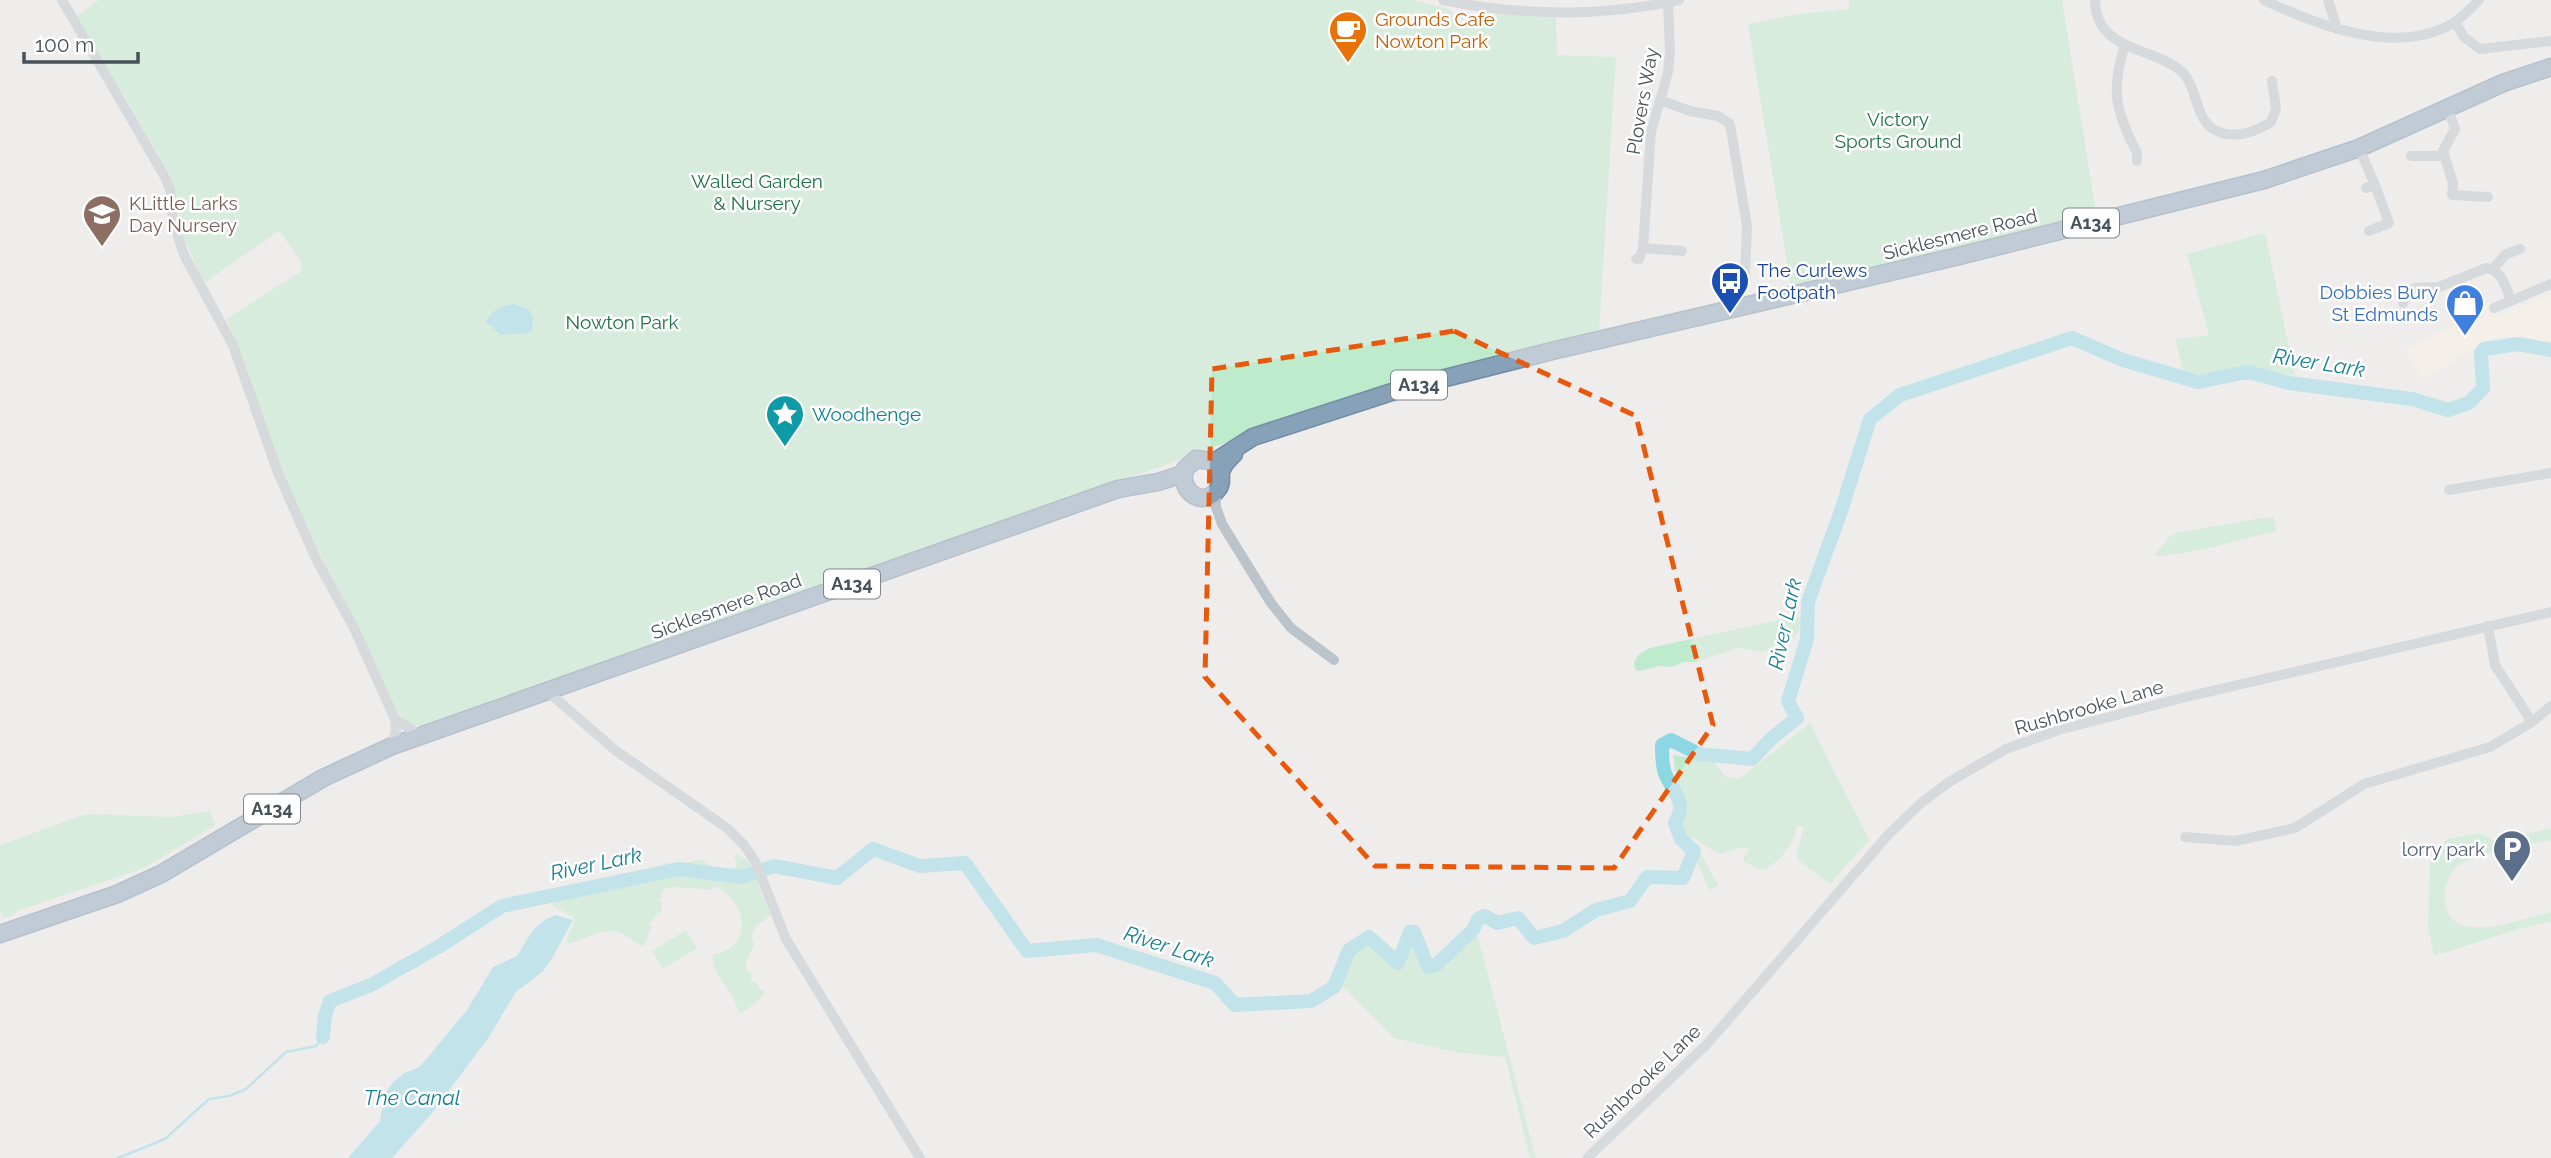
<svg xmlns="http://www.w3.org/2000/svg" width="2551" height="1158" viewBox="0 0 2551 1158" font-family="Raleway,sans-serif">
<style>
.commercial{fill:#faf3e5}
.green{fill:#bdebcc}
.water{fill:#8dd7e5}
.lines{fill:none;stroke-linecap:round;stroke-linejoin:round}
.stream{stroke:#8dd7e5;stroke-width:2.5}
.river{stroke:#8dd7e5;stroke-width:14}
.highway-casing{stroke:#728da4;stroke-width:19}
.minor{stroke:#bbc4cb;stroke-width:10}
.highway{stroke:#87a2b8;stroke-width:16}
.marked{fill:none;stroke:#e8590c;stroke-width:5;stroke-dasharray:14 9;stroke-linejoin:round}
.labels{text-anchor:middle;stroke-width:5;stroke-linejoin:round;paint-order:stroke}
.shield{fill:#fff;stroke:#7e858a;stroke-width:2}
.shield-label{font-size:18px;font-weight:bold;fill:#465158}
.food-label{font-size:19px;fill:#c56008;stroke:#fff;text-anchor:start}
.street-label{font-size:19px;fill:#465158;stroke:#fff}
.park-label{font-size:19px;fill:#1d7343;stroke:#fff}
.education-label{font-size:19px;fill:#785e54;stroke:#fff;text-anchor:start}
.transit-label{font-size:19px;fill:#164399;stroke:#fff;text-anchor:start}
.shop-label{font-size:19px;fill:#366cbe;stroke:#fff;text-anchor:end}
.culture-label{font-size:19px;fill:#0d838f;stroke:#fff;text-anchor:start}
.service-label{font-size:19px;fill:#4e5e75;stroke:#fff;text-anchor:end}
.water-label{font-size:21px;font-style:italic;fill:#168194;stroke:#fff}
</style>
<rect width="100%" height="100%" fill="#efecec"/>
<polygon class="commercial" points="2551,294 2551,341 2505,336 2485,341 2423,380 2405,350 2469,317 2490,301 2498,315"/>
<g class="green">
<path d="M99,0h1315l35,9 7,12 9,3c11,-17 70,-6 91,-7l1,38 59,2 -17,276 -339,97 -234,86 -594,210c-20,2 -28,-4 -38,-20 -37,-85 -85,-166 -120,-251 -18,-45 -25,-94 -48,-136l77,-49 -4,-12 -20,-27 -75,52 -21,-47 -11,-58 -47,-81 -52,-78z"/>
<polygon points="1849,0 2062,0 2096,212 1951,251 1791,287 1748,24 1798,14 1849,9"/>
<path d="M2265,233l30,142c-38,-4 -74,2 -111,-2l-9,-34 34,-4 -22,-81z"/>
<path d="M2273,516l4,15c-40,9 -82,24 -123,25l16,-20 6,-3z"/>
<polygon points="1797,616 1800,618 1799,630 1795,636 1763,652 1738,648 1697,662 1684,662 1671,667 1659,666 1639,671 1635,670 1634,662 1639,654 1650,648"/>
<path d="M1810,723l59,117 -39,44 -33,-25c-1,-12 6,-21 6,-33h-6c-2,17 -19,39 -35,44l-18,-8 -1,-5 5,-4v-5h-9l-19,6 -27,-16 -4,2 2,6 5,-2 22,41 -8,7 -25,-57 -12,-80 41,7 12,15 13,2z"/>
<polygon points="209,811 216,825 144,868 17,911 15,915 3,918 0,910 0,845 86,814 171,817"/>
<path d="M2551,828v12c-25,6 -73,13 -93,26 -8,6 -13,19 -13,29 -2,57 76,23 106,17v10l-29,6 -88,28 -6,-28 2,-68 17,-21 33,-6 17,9z"/>
<path d="M737,854l16,10 3,15 15,36 -16,12 -3,9 2,9 -8,18 1,8 5,1 -2,9 7,2 3,6 5,3 -8,10 -16,11 -3,-1c-2,-21 -28,-37 -25,-58 40,-4 36,-53 3,-67l-6,3 -35,-3 -12,2 -3,12 3,2 -2,9 -12,11 2,4 -5,15 -3,4c-10,-4 -18,-12 -25,-14 -16,-5 -37,10 -51,12 -1,-9 6,-17 8,-26l-22,-12v-5l2,-2 97,-29 16,-7 13,2 19,-6 6,3 5,8 12,1 14,-4 -3,-12z"/>
<path d="M1475,925l61,233h-6l-25,-101 -44,-4 -67,-15 -49,-50 -9,-4 6,-17 17,-24c13,0 20,15 33,20l9,-4 5,-15 8,-6 9,28 4,4h7l26,-23 7,-15z"/>
<polygon points="686,930 697,948 663,969 652,951"/>
</g>
<g class="water">
<path d="M513,304l15,5 5,7 -1,15 -3,2 -28,2 -15,-13c4,-12 16,-16 27,-18z"/>
<polygon points="555,915 573,920 550,962 543,971 515,993 489,1037 432,1113 392,1158 348,1158 380,1121 385,1094 393,1082 404,1073 418,1068 429,1056 467,1010 493,967 517,956 533,930 543,921"/>
</g>
<g class="lines">
<polyline class="stream" points="118,1158 165,1139 209,1099 229,1096 246,1089 286,1052 316,1046 323,1037"/>
<path class="river" d="M323,1037l2,-21 5,-15 41,-16 67,-38 64,-41 177,-37 63,8 32,-11 63,12 36,-29 47,17 45,-3 62,88 69,-6 119,38 20,22 76,-4 23,-14 15,-37 20,-13 29,26 12,-31h4l14,35 8,-2 37,-35 5,-11 7,-3 12,7 21,-5 16,20 29,-7 33,-21 34,-9 17,-24 36,1 11,-27 -13,-12 -6,-16c13,-24 -2,-29 -10,-50 -3,-8 -3,-19 -3,-28l9,-5 28,14 53,5 20,-21 25,-20 -9,-17 19,-62 1,-37 33,-91 29,-92 30,-24 172,-57 51,22 75,22 50,-10 41,11 123,16 36,11 21,-7 14,-15 -2,-35 3,-4 34,-5 33,6"/>
<defs>
<g id="highway">
<polyline points="1214,462 1253,437 1398,390 1556,350 1959,256 2264,180 2359,148 2503,83 2551,67"/>
<path d="M1221,472l-10,-11 -15,-2 -11,10c-7,23 19,40 33,20 5,-6 2,-10 3,-16 1,-8 8,-14 13,-19"/>
<polyline points="0,934 117,894 161,874 323,778 392,746 1118,489 1158,482 1183,474"/>
</g>
</defs>
<use href="#highway" class="highway-casing"/>
<g class="minor">
<polyline points="62,0 165,177 170,189 173,220 184,255 233,345 278,473 317,561 353,626 395,719 396,730 392,746"/>
<path d="M1443,0c77,16 159,17 236,0"/>
<path d="M2095,0c0,51 58,47 86,71 17,15 13,48 34,59 18,10 40,2 56,-8l5,-13 -4,-28"/>
<path d="M2264,0c54,26 135,57 191,22 9,-6 16,-14 24,-22"/>
<polyline points="2328,0 2337,29"/>
<polyline points="2455,22 2464,37 2480,49 2551,41"/>
<path d="M2125,45c-15,46 -9,67 12,108v8"/>
<polyline points="1660,100 1690,111 1718,116 1730,124 1747,226 1745,277"/>
<polyline points="2448,109 2455,129 2443,151 2453,183 2452,195 2488,197"/>
<polyline points="2359,148 2375,185 2366,188"/>
<polyline points="2411,156 2445,156"/>
<polyline points="2369,231 2389,223 2375,185"/>
<polyline points="1643,248 1682,251"/>
<polyline points="1636,259 1639,259 1643,248 1651,132 1668,72 1670,53 1668,2"/>
<polyline points="2493,269 2506,254 2520,249"/>
<path d="M2403,303l3,-10 9,-5 24,-1 47,-19c16,2 19,18 25,32"/>
<polyline points="2494,308 2551,284"/>
<polyline points="2449,490 2551,473"/>
<polyline points="1216,492 1216,507 1222,524 1271,603 1291,628 1334,660"/>
<polyline points="2488,626 2495,665 2532,722"/>
<polyline points="547,691 615,750 727,828 744,845 755,861 786,939 920,1158"/>
<polyline points="395,719 420,735"/>
<polyline points="2185,837 2235,841 2295,828 2364,784 2490,747 2532,722 2551,706"/>
<polyline points="1587,1158 1707,1044 1889,834 1921,803 1949,782 2006,749 2059,730 2182,698 2551,612"/>
</g>
<use href="#highway" class="highway"/>
</g>
<path d="M0 0H2551V1158H0ZM1454,331l182,85 77,309 -99,143 -239,-2 -170,-189 7,-308z" fill="#efecec" fill-opacity=".55" fill-rule="evenodd"/>
<path class="marked" d="M1454,331l182,85 77,309 -99,143 -239,-2 -170,-189 7,-308z"/>
<defs>
<symbol id="cafe-pin" viewBox="-11 -11 22 30"><path d="M0 17L-7.5 6A9.5 9.5 0 1 1 7.5 6Z" fill="#e8710a" stroke="#fff"/><path d="M-5.5-4.5H6V0H3Q3 3.5 0 3.5H-2.5Q-5.5 3.5-5.5 0ZM3-3.2v2h1.7v-2ZM-6 4.5H4V6H-6Z" fill="#fff"/></symbol>
<symbol id="school-pin" viewBox="-11 -11 22 30"><path d="M0 17L-7.5 6A9.5 9.5 0 1 1 7.5 6Z" fill="#8d6e63" stroke="#fff"/><path d="M0-5L7-2L0 1L-7-2ZM-4 1L0 2.5L4 1V4Q0 6-4 4Z" fill="#fff"/></symbol>
<symbol id="bus-pin" viewBox="-11 -11 22 30"><path d="M0 17L-7.5 6A9.5 9.5 0 1 1 7.5 6Z" fill="#1a4fb4" stroke="#fff"/><path d="M-5-6H5V4H4V6H2V4H-2V6H-4V4H-5ZM-3.5-4V0h7V-4ZM-3.5 1.2v1.5H-2V1.2ZM2 1.2v1.5H3.5V1.2Z" fill="#fff"/></symbol>
<symbol id="shop-pin" viewBox="-11 -11 22 30"><path d="M0 17L-7.5 6A9.5 9.5 0 1 1 7.5 6Z" fill="#3f7fe0" stroke="#fff"/><path d="M-5-2.5h2.3a2.7 3.5 0 0 1 5.4 0H5L5.5 6h-11ZM-1.5-2.5h3a1.5 2.3 0 0 0-3 0Z" fill="#fff"/></symbol>
<symbol id="sight-pin" viewBox="-11 -11 22 30"><path d="M0 17L-7.5 6A9.5 9.5 0 1 1 7.5 6Z" fill="#0f9aa8" stroke="#fff"/><path d="M0-6L1.8-2.2L6-1.7L2.9 1.2L3.7 5.4L0 3.3L-3.7 5.4L-2.9 1.2L-6-1.7L-1.8-2.2Z" fill="#fff"/></symbol>
<symbol id="parking-pin" viewBox="-11 -11 22 30"><path d="M0 17L-7.5 6A9.5 9.5 0 1 1 7.5 6Z" fill="#5c6f8a" stroke="#fff"/><path d="M-3.5-5.5H1a3.5 3.5 0 0 1 0 7H-1V5.5H-3.5ZM-1-3.4V-.6H.8a1.4 1.4 0 0 0 0-2.8Z" fill="#fff"/></symbol>
</defs>
<g fill-rule="evenodd">
<use href="#cafe-pin" x="1326" y="8" width="44" height="60"/>
<use href="#school-pin" x="80" y="192" width="44" height="60"/>
<use href="#bus-pin" x="1708" y="259" width="44" height="60"/>
<use href="#shop-pin" x="2443" y="281" width="44" height="60"/>
<use href="#sight-pin" x="763" y="392" width="44" height="60"/>
<use href="#parking-pin" x="2490" y="827" width="44" height="60"/>
</g>
<g class="labels">
<g class="shield">
<rect x="2063" y="208.5" width="56" height="29" rx="5"/>
<rect x="1391" y="370.5" width="56" height="29" rx="5"/>
<rect x="824" y="569.5" width="56" height="29" rx="5"/>
<rect x="244" y="794.5" width="56" height="29" rx="5"/>
</g>
<g class="shield-label">
<text x="2091" y="229">A134</text>
<text x="1419" y="391">A134</text>
<text x="852" y="590">A134</text>
<text x="272" y="815">A134</text>
</g>
<g class="food-label">
<text x="1375" y="26">Grounds Cafe<tspan x="1375" dy="22">Nowton Park</tspan></text>
</g>
<g class="street-label">
<text transform="translate(1642 101) rotate(-80)" y="7">Plovers Way</text>
<text transform="translate(1960 234) rotate(-14)" y="7">Sicklesmere Road</text>
<text transform="translate(726 606) rotate(-20)" y="7">Sicklesmere Road</text>
<text transform="translate(2089 707) rotate(-16)" y="7">Rushbrooke Lane</text>
<text transform="translate(1642 1081) rotate(-44)" y="7">Rushbrooke Lane</text>
</g>
<g class="park-label">
<text x="1898" y="126">Victory<tspan x="1898" dy="22">Sports Ground</tspan></text>
<text x="757" y="188">Walled Garden<tspan x="757" dy="22">&amp; Nursery</tspan></text>
<text x="622" y="329">Nowton Park</text>
</g>
<g class="education-label">
<text x="129" y="210">KLittle Larks<tspan x="129" dy="22">Day Nursery</tspan></text>
</g>
<g class="transit-label">
<text x="1757" y="277">The Curlews<tspan x="1757" dy="22">Footpath</tspan></text>
</g>
<g class="shop-label">
<text x="2438" y="299">Dobbies Bury<tspan x="2438" dy="22">St Edmunds</tspan></text>
</g>
<g class="culture-label">
<text x="812" y="421">Woodhenge</text>
</g>
<g class="service-label">
<text x="2485" y="856">lorry park</text>
</g>
<g class="water-label">
<text transform="translate(2319 363) rotate(9)" y="7">River Lark</text>
<text transform="translate(1785 624) rotate(-78)" y="7">River Lark</text>
<text transform="translate(596 864) rotate(-12)" y="7">River Lark</text>
<text transform="translate(1169 947) rotate(18)" y="7">River Lark</text>
<text x="412" y="1105">The Canal</text>
</g>
</g>
<path d="M24 52v10h114v-10" fill="none" stroke="#465158" stroke-width="3.5"/>
<text x="35" y="52" font-size="21" fill="#465158" stroke="#ffffff" stroke-width="5" paint-order="stroke">100 m</text>
</svg>
